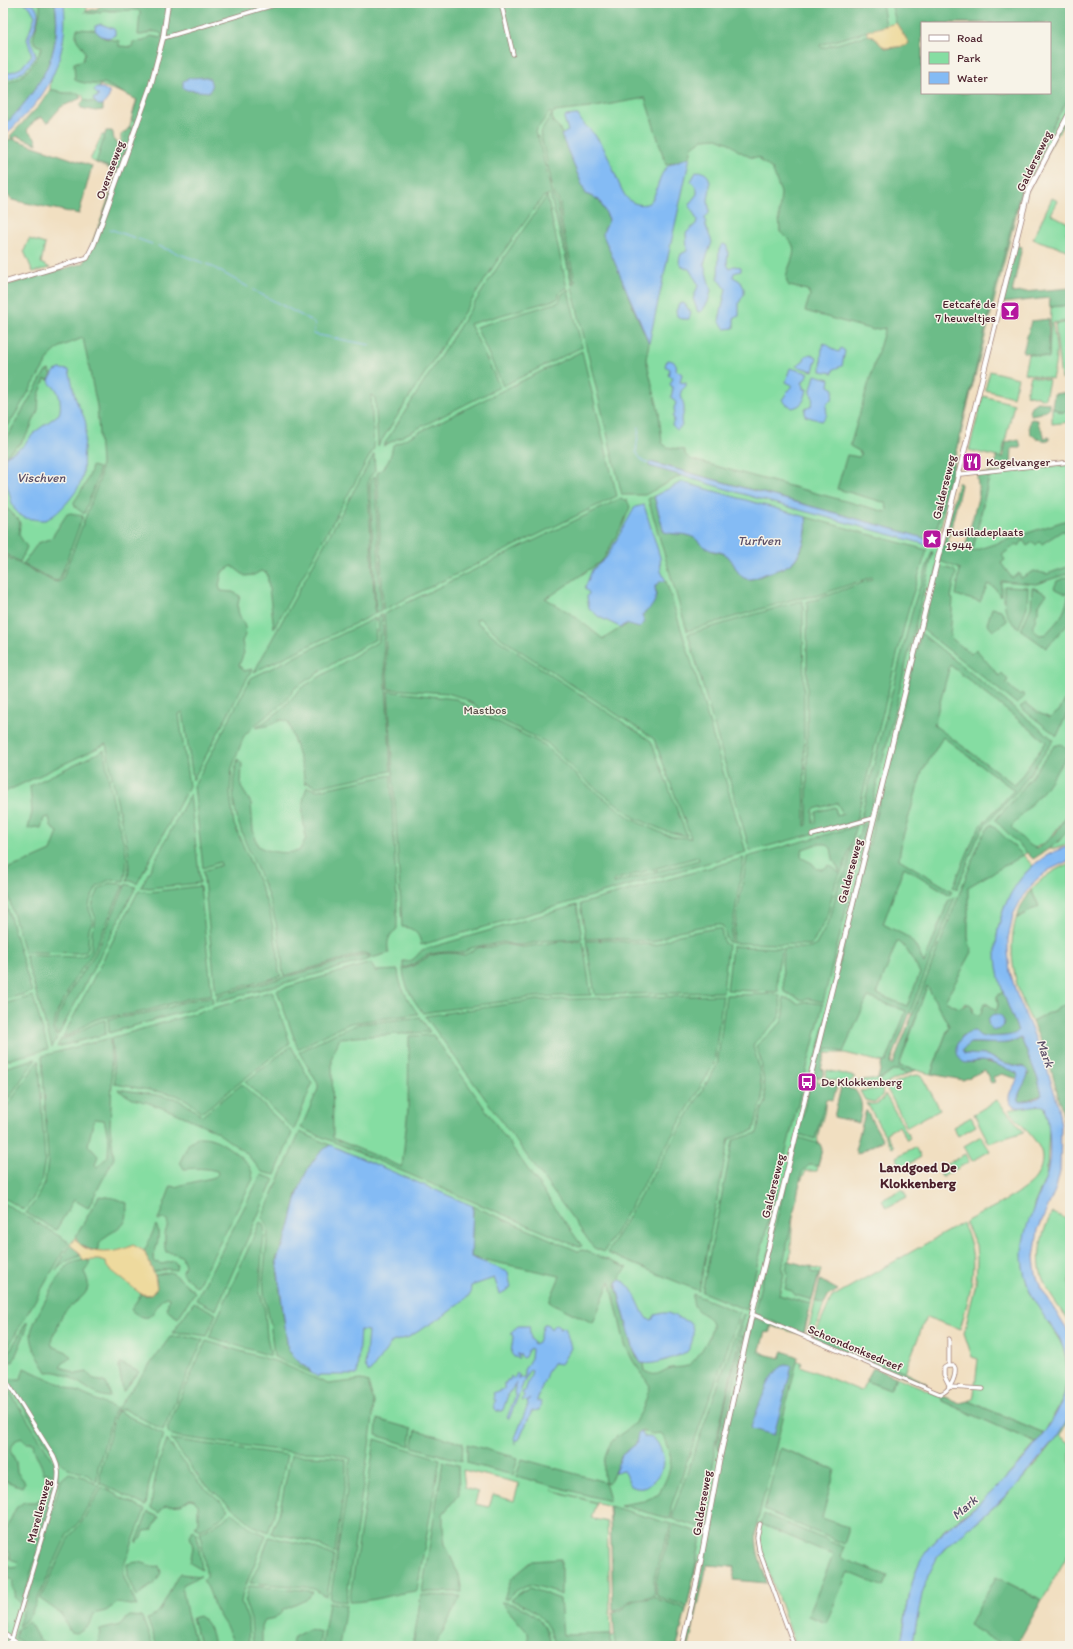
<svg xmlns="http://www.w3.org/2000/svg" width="1073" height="1649" viewBox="0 0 1073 1649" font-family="Itim,sans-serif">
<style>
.green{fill:#85dda2;stroke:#687e66;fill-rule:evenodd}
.forest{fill:#6cbc88;stroke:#5b6e5a;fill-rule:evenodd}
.sand{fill:#eeda9e;stroke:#9c7c64}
.water{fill:#84bbf4;stroke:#676d90;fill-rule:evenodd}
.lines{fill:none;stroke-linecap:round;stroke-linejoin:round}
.stream{stroke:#84bbf4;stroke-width:1}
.minor-casing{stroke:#9e7f76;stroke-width:5}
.tertiary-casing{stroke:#9e7f76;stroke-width:6}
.minor{stroke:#fff;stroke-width:3.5}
.tertiary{stroke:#fff;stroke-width:4.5}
.labels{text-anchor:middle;stroke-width:3;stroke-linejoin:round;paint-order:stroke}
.street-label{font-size:12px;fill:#4a1f2b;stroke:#f7f3e8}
.poi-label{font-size:12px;fill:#4a1f2b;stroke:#f7f3e8;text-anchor:start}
.park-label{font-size:12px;fill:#594e49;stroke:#f7f3e8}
.water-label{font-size:13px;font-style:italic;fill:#5b4e67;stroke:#f7f3e8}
.quarter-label{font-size:14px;font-weight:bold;fill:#4a1f2b;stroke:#f7f3e8}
</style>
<rect width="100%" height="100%" fill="#f7f3e8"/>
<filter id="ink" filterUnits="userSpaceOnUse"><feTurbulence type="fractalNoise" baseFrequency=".025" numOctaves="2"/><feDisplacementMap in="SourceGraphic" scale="8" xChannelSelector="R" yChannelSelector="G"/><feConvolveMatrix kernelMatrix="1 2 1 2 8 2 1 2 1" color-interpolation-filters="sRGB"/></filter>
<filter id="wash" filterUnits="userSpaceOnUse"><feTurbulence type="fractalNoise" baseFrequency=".012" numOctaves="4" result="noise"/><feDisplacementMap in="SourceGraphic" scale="16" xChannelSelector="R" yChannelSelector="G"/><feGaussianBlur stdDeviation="0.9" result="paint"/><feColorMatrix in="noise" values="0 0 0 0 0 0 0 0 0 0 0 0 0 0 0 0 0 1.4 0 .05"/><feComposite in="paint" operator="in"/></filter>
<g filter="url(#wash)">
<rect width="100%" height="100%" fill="#f1dfc1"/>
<g class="green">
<path d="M3,3h1067v111l-48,77 -58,229 -27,124 31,7 5,-2 17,-76 80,-9v269l-4,24 4,3v51l-21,29 -26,15 10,11c-9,7 -15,16 -21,26 -19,32 -19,65 -9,100l-6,4 1,10 -2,5 -10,-8h-2l-3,11 -2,1 -5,-1 -1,-6 -7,-5 -7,5 -9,-4 -9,7 8,15 -18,48 -32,-8 18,-50 -11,-4 -20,51 -41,-10h-20c-2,8 -8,23 -8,31 1,8 9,14 8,23 -1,16 -13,29 -4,45l-4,19h-11c-15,24 -14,65 -16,92l31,7 -11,37 -6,28 -33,-9v6h-8l-4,18 20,13 4,-12 19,12 -1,3 60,25 5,-10 24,9 6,-13 46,19v5l94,42c-15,18 -30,36 -47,52 -23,20 -54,37 -68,65 -14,27 -14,57 -21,86h-104l-35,-95 -2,-16 1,-9 -4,-2 -4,19 15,37h-31v-12l-38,-7 -21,85h-674v-1359l84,-22 30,-93 -27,-12 12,-25h8l11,12v-12l8,-6 8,-31 -37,-13 -1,3 -5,3 4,4v2l-5,1 2,5 -11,-3 -1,-4c-7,-5 -12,-1 -20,-3 -5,-1 -7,-3 -13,-3 0,-17 11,-33 13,-49l-19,47 -41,49zM89,3l8,2 4,-1 28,6c-9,-1 -17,3 -24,-1l-5,4c-4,-2 -10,3 -14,-2l-1,2zM922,23h128v70h-128zM101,24l8,4 6,7c-9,6 -18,-1 -26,-5h6zM780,1448l55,22 -1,3 -55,-23zM463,1470l56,13 -5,18 -21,-6 -4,12 -14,-3 3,-12 -13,-4zM552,1490l57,16 7,111v19h-50l45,-2 -4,-112 -16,-4 5,-15z"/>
<polygon points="1052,198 1058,201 1051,214 1070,224 1066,233 1070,235 1070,251 1033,239"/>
<polygon points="29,239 45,244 41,263 50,268 33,272 24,251"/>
<path d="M1070,305v16l-18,2c5,24 6,32 0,56l-28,-6 4,-19 21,4 2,-51z"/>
<polygon points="1070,322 1070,378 1061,379 1055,324"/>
<polygon points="990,371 1018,378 1013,397 985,390"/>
<polygon points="1031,376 1049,380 1045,399 1026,394"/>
<polygon points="983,396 1014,404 1001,458 969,450"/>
<polygon points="1052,407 1060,412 1064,412 1070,408 1070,422 1052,424"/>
<polygon points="1070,823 1070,844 1054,849 1049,849 1060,840"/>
<path d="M1070,863v139l-38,20c-16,-31 -26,-68 -16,-103l23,-13 -8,-16c10,-12 24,-21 39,-27z"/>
<polygon points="827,1070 855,1077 847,1084 825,1078"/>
<polygon points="894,1070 898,1070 907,1074 885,1084 853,1085 860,1081 882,1079"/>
<polygon points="918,1075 922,1077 940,1109 907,1127 886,1087 911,1076"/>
<path d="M882,1089c2,6 -2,11 -8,13l-9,-2 -5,-9z"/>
<path d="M885,1094l25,44 -3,2 -8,-14 -13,7 8,14 -2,1 -25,-45c8,3 15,0 18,-9z"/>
<polygon points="997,1100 1024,1132 989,1143 974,1114"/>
<path d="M1042,1104l3,3 4,18 -2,44 -1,8 -12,28 -11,61 4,18 6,14 30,48 5,27 -5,26 -19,34 -76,-32 5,-3 1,-4 4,-35 -6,-2 -8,-24 12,-50 1,-24 -1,-14 -11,-23c20,-11 54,-26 69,-42 6,-7 10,-19 7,-29 -5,-13 -23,-29 -32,-41z"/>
<polygon points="971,1117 976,1126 958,1136 953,1127"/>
<polygon points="981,1136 990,1151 972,1161 964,1146"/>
<polygon points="915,1147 921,1157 902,1168 896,1157"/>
<polygon points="965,1154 969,1162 942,1177 938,1169"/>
<polygon points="903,1189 907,1197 886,1208 882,1200"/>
<path d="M1052,1213l18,7v103c-8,-12 -19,-25 -25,-39 -11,-22 -4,-51 7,-71z"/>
<path d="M962,1223c20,34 8,71 -2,106l-34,-12 -21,55 -89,-39 16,-36z"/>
<polygon points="815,1301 824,1304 815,1330 807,1337"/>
<path d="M1070,1415v4l-10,17 10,7v108l-28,49 -46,-23 6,68 -90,1c6,-27 7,-57 21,-82 12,-21 35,-34 53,-50 29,-25 67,-65 84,-99z"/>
</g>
<g class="forest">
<path d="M40,3h15c8,53 -17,88 -52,124v-43c5,-2 11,-3 16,-6 10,-7 19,-20 23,-31l-6,-2 -3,-6 7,-27z"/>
<path d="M105,3h40v3l17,1v-4h720l4,23 -66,19 2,3 46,-13c9,1 10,10 18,13 7,2 17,-3 23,-5l-13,-20 -5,-20h179v93l-16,27 -33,66 -29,113 -57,234 -7,9 1,-5 -32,-10 -246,-68 -2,4 33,9 -37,20h-23l-50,-207 3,-7 -13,-56 -2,-22 -6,-10 -14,-60 12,-19 -2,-2 -15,20 2,5 1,-1 14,58 6,10 2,21 13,56 -1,4 -22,-91 -7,3 -44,61 -121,188 -3,-48 -4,-3 3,53 -100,180 -7,-55 -6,-2 -7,4 -9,1 -13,-10 -10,6 -3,14 2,5 12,1 7,4c-1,5 -3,9 -2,14 2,12 13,17 4,31l2,12 -5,12 5,6 8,-2 -59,111 -10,-68 -4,2 10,72 -52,98 -4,-3h-6c6,-27 -3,-44 -8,-70 -5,-22 -9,-45 -13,-67l-103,49v-238l50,26 5,1 4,-2 38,-102 1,-15 -4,-57 -14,-68 -23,9 -9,8 -46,76 -2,-2v-143l81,-23 1,-5 2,-2 33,-86 -24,-7 10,-32h6l1,2 1,7 6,11 3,-1c1,-8 -1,-18 7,-23l4,3 3,-8 -6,-2 6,-20 -33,-17c-5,3 -24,0 -29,-3l-1,-17 9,-3 2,-7c-3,-11 -12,-10 -8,-24l18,1 9,8 15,3v5l13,1 1,-5 11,-1 7,-5 10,2 1,-4c-10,-6 -15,2 -24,1l2,-23 -2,-2c-9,0 -28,2 -34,0l-4,3 -3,-1 -3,1h-6l-2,-2 10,-2zM922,23h128v70h-128zM645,98l21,67 24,-8 2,-10 11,-8 14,-1 12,5 8,7 13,7 10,1 1,3 11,8 9,24 -2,22 1,17c5,4 11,8 13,14 4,14 -13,28 -4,40l18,4 3,5 -5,16 68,19 12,-2 -35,118 9,5 2,4 -2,2 -12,-2 -10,34 49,14 1,6 -1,3 -189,-51 -7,-2 -5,-5v-4l-18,-3 -5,-4 -3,-30 -13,-54 3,-16 -17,-38 -28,-77 4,-4 1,-5 -10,-19 -13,-6 -27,-67 -6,-5 -1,-8 2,-2 36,-4z"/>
<polygon points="50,90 55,90 63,93 78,93 81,98 61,107 47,123 41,117 34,121 27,130 36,139 37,144 17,136 13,139 92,166 79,214 12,200 3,190 3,140 12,139 10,136 40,105"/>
<polygon points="84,100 103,105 103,110 95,111 81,108 80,105"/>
<polygon points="547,196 567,288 560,292 558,299 470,324 500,387 383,446 504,257"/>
<polygon points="1016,245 1022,247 1012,293 1070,288 1070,305 1050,307 1049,298 1002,303"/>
<polygon points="568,290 582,347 503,386 476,327 559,302 562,294"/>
<polygon points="1049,319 1049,358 1023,352 1031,321"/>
<path d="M582,351l35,145 -234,114 -6,-137c11,-7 14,-16 16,-28z"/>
<polygon points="49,370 52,374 49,380 45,379 39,395 38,410 29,431 20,444 9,452 3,459 3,444 45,372"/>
<polygon points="1070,392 1070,408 1064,412 1060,412 1052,407 1054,394"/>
<polygon points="1037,402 1049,403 1049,408 1041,413 1031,415 1029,411 1031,406"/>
<path d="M1032,419l6,1c-1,7 7,10 6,18l5,-1v4l-12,-2 -7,-6 -1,-7 1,-6z"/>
<polygon points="1019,439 1021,448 1012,448 1011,466 996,468 996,457 1003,458 1006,442"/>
<polygon points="374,454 375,471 369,478 368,486 375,614 254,672"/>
<path d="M92,466l7,2 -1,9 -14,37 -9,-7 -1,-5c8,-12 15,-22 18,-36z"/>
<polygon points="990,473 973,549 969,551 973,551 1070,519 1070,532 1062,531 1042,544 1039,542 1036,545 1033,542 1027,546 1023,540 1019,546 1017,544 1002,555 1005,560 1001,563 1012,578 1019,573 1021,578 1034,571 1047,574 1070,566 1070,573 1036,584 1001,581 1001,597 994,587 988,584 980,602 956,595 960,569 940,561 939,566 954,570 956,573 951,598 953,599 950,637 971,654 976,649 999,676 1002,673 1008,680 1006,683 1019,695 1022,693 1025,696 1017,704 922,629 958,483 960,483 961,485 948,541 950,543 964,546 966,544 979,494 977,477 978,474"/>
<polygon points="375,476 381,610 376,613 370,487 371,479"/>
<path d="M654,496l10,36c9,3 18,1 27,4 8,3 13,10 20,14 4,3 10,2 14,4 11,6 11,25 25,25 6,0 13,-4 18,-6 8,-3 19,-6 25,-11 11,-11 15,-31 13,-45l121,33 -17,53 -54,219 -106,29 -62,-217 108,-32 7,-1 2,225 2,-1v-224l11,-2 54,-20v-2l-55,19 -22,3 -108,32 -39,-132zM837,803l6,11 -6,2 -2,-9 -19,5v10l-3,1v-12l1,-2z"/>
<path d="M619,499l8,1 3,7 -7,17 -20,36 -51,35 -7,3 28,17 30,24 39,-24 14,-19 -1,-10 6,-5h5l31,99 49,172 -325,93c-1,-11 -8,-18 -19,-18l-14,-236 68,8 32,18 57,28 39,38 49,37 31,14 12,3 15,1 -37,-99 -152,-100 -23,-21 -3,2 2,3 22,18 151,100 36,95 -22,-5 -30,-13 -49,-37 -39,-38 -58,-29 -26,-16 -16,-5 -59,-4 -4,-75zM698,857l1,3 -85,23v-3z"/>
<polygon points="3,507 9,510 19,520 20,524 19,535 27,547 20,562 3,553"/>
<polygon points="71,513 83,516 60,579 57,581 53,580 23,564 38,543 50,539 52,537 67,514"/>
<polygon points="932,551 933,552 869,817 860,820 914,604"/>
<polygon points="1070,576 1070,592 1066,594 1054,588 1057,581"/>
<path d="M1004,586l24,1 -1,20 -8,21c-16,-11 -15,-25 -15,-42z"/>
<path d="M1032,587l15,7 -9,12v6l-2,2c1,11 -10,12 4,21l6,-1c12,-14 19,-18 22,-38h2v25l-24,27 -25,-18 10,-23z"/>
<polygon points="992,608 1001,610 1007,621 993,631 987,624"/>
<polygon points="382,614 391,771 317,787 306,782 305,784 303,770 288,721 281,720 270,725 256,728 282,709 301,688 379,641 378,617"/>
<polygon points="375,618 376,639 327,667 295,688 285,702 254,726 244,736 232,768 230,793 234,824 260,885 270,912 278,953 279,972 281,976 216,994 203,871 221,865 220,862 203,868 194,786 251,678"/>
<path d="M921,633l133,107 -36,50 -34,37 -6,10 -21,52 -4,-2 22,-52 4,-7 35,-38 -71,-53 -21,35 -20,68 -3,19 53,32 -2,4 -46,-28 -21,57 25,13 7,8 9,18 25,-64 6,-2 -65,167h3l88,-226 10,-14 32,31 -55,32v51l4,14 -27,49 14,7c11,-4 10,-9 15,6l5,1 2,-2 3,-10 5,2 7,6 2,-5 -1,-10 6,-4 15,39 -2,3 -6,2 -27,1 -13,-5 -8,4 -5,14 15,13c3,-1 6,-3 9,-2 8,1 32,8 37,13v5l-16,-5 -9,3 2,5 -4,1 -6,-13 -22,10 -32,-6 18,-48 -22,-40 -28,80 17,4 -9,4c-16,-11 -17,4 -29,5l4,-17h4l20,-51 -38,-14 -25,55 -16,-4 -6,21 3,1 -2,8 -10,-3zM950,665l96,77 -31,43 -81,-60zM897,941c9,3 18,24 23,32l-13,33 -30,-12z"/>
<polygon points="1070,691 1070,707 1057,736 1020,707 1026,703 1039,713 1050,718 1059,711"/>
<path d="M1061,744l9,8v8l-4,-3 -22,33 -33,37 17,17 9,5 18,-15 15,-23c0,4 1,9 0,13 -6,17 -23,26 -37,35l-38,-39 22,-24 37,-50z"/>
<path d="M104,750c4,22 7,43 12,64 6,26 15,39 8,67l-15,-1 -12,7 -7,14 -1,8 3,8v6l-3,6 -1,19 -3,4 -7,1 -54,-1 -21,-75v-7l23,-8 25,-11 7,-19 -7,-5 -2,-10 -5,1 -3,10 -6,-1 -7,2 4,-17 -2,-26z"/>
<path d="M238,759l4,5 -1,23 10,16 2,27 5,16c11,7 29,8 41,5l7,-13c-3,-17 -6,-35 1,-51l10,3 74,-15 6,130v24c-9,6 -11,14 -8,24l-17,5 -2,-3 -6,-2 -80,23c-3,-8 -1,-16 -3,-24 -2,-13 -4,-27 -8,-39 -13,-54 -54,-96 -35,-154z"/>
<polygon points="190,794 200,883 149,888 141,887"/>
<polygon points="866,823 841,931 823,1002 809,999 802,1000 784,992 782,960 784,948 810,948 816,945 830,919 839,882 846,871 852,846 860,832 861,825"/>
<path d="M857,826l-14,44 -7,11 -9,36 -14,26 -4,2 -77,-2 15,-86zM817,844h9l5,4 2,11 7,13h-2l-8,-7 -7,4h-6l-5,-6 -10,-5 -1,-4 2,-5z"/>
<polygon points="744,858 730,943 727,941 723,926 716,924 678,931 653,942 610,938 586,939 580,904"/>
<polygon points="109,883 124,884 93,953 74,980 57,1013 53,1030 57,1038 52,1047 25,955 78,957 87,954 91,949 92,930 95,923 95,916 92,909 93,902 99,889"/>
<polygon points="126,884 136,887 58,1036 55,1030 59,1014 76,981 95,954"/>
<path d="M200,886l12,109c-26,1 -49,13 -75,18 -14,3 -29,2 -42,7 -12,5 -20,15 -32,17l76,-147 10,2z"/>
<polygon points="1031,890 1039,906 1016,918 1021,906"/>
<polygon points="3,893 32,992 3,1000"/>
<path d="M577,905l5,34 -39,2 -20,4h-10l-10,-3 -17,4h-6l-9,2 -8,5c-8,-2 -30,-1 -37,3 -8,5 -13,10 -23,12v-7c10,2 13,-5 19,-11z"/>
<polygon points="716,928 721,929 724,943 728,945 723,992 595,995 586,941 610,940 655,945 678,935"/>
<path d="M562,941h21l8,54 -55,2 -113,16c-10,-14 -19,-26 -20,-44 10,-2 15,-6 23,-11 9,-6 27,-6 38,-3l16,-8 6,1 17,-4 20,3z"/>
<polygon points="732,946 782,948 777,972 778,992 727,990"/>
<polygon points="364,955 369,956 370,959 217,1002 217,996"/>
<path d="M371,963l4,8 23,-1c1,17 10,30 20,44l-67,9 -18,8 -35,18 -21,-59z"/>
<polygon points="272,991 290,1043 204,1111 201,1112 188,1101 176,1095 115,1084 111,1038"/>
<polygon points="775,994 780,996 781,1013 777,1021 755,1042 753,1046 759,1066 763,1101 759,1110 754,1130 729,1139 699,1291 607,1253 717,1065 726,995"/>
<polygon points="723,995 714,1064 604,1252 594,1248 425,1016 536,1000"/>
<polygon points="33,996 48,1049 3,1061 3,1004"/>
<polygon points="212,997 213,1003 109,1033 108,1019 138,1015 170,1007 179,1003 201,998"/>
<polygon points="783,997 800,1004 809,1002 823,1004 746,1310 702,1292 733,1140 757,1133 761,1111 766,1102 761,1061 756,1046 781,1023 784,1014"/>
<polygon points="1070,1002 1070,1119 1065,1122 1049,1061 1032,1022"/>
<polygon points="420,1017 430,1032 340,1038 332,1057 333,1138 402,1167 408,1109 409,1036 433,1035 582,1246 579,1247 301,1128 318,1089 318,1084 299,1052 334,1034 358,1024"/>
<path d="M105,1020l1,14 -49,13 4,-8c16,-2 27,-16 44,-19z"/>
<path d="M110,1038l2,44 -2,45 4,31 -26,50 -14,-8 -18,30 -30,-17 9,-12 10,-19 3,-22 -6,-104zM94,1119l10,1 5,20 -1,16 -11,11 -2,-2 3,-9 -10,-11z"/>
<path d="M1021,1038l17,41 4,16 -21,7 -3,-2 2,-9 9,-18 -5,-6 -19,-4 -19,-8 -22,-1 -2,-4 8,-7c13,-1 41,4 51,-5z"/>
<polygon points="291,1046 312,1084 294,1130 245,1082"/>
<polygon points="35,1059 36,1059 3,1106 3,1068"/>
<polygon points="39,1060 45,1160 41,1182 32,1200 24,1210 3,1197 3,1112"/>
<polygon points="811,1080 837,1086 833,1100 826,1099 815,1139 798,1134"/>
<polygon points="242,1084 292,1133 275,1175 262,1172 246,1153 212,1129 176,1113 146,1102 133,1099 119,1091 118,1089 175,1098 186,1104 202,1116"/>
<path d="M841,1087l14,3c9,12 7,20 4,33l-25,-6z"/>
<polygon points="866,1110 883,1140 857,1154 855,1150"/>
<polygon points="300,1132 330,1145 317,1156 313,1161 297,1194 287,1236 276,1259 288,1350 303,1366 309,1369 311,1373 274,1357 270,1322 264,1294 263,1279 268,1231 266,1222 262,1218"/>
<path d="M197,1137c6,0 11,0 16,2 10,3 31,19 36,27 3,4 3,8 4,13l-56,108 -15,-13 3,-9 -3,-8 -5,-3 -11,-2c-2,-4 -1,-11 -1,-17 0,-6 5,-9 1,-16l-8,1 13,-34 5,1 5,-2 34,-8 3,-3 -1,-3c-12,-3 -21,-3 -33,-2l-4,-7 9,-19z"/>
<polygon points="797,1137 820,1144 822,1149 818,1166 809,1165 802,1172 782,1270 784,1274 779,1295 811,1304 803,1335 754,1313"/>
<polygon points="261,1175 274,1179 216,1310 196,1300"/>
<path d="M99,1196l15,2 13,5c-1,5 1,11 -1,16 -5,15 -24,11 -29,32 -9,-2 -17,-4 -22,-13z"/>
<polygon points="4,1203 69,1242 3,1356 3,1204"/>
<path d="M473,1206l105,45 5,-1 45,18 -7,7 -1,5 -3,1 -1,4 18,66 3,7 6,5 1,7c13,9 14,2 27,-2 5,-1 11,0 16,-2 9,-4 26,-31 25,-41 -1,-13 -22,-9 -19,-31l47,19 -69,194v12l-51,-14 24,-4 15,-7c9,-19 17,-31 7,-50 -1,-4 -2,-8 -5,-11l-9,1 -10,-4 -3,2 -3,12 -14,11 -11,25 -2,3 -4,-1 4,13v6l-93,-25 6,-17 83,23c-3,-14 -1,-34 10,-44 7,-5 16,-10 21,-18 8,-10 10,-22 14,-34l-17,-25 -8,-16 -15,-64 -17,42 -44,-21 11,-26 -89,-19z"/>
<polygon points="260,1222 263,1224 265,1231 262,1251 260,1292 265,1310 267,1336 271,1356 209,1337"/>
<path d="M156,1225c5,7 1,23 -3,31l2,6 7,2 12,-3 3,4 -1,5 -8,-1 -15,3 -9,-20z"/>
<polygon points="70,1245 79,1252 80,1256 67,1261 56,1270"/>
<path d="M89,1260v5l-5,7c13,23 -8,26 -21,42 -3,4 -4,10 -6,15 -4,6 -7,9 -5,17l15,6 4,5 -11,9 16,8 11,-2 5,6 14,5 3,7 1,7c-20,1 -39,-29 -63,-25 -7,-12 -16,-24 -16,-39 1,-11 29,-61 37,-68 6,-4 15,-5 21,-5z"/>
<polygon points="788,1261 812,1267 811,1272 819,1274 812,1300 795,1295 792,1291 785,1289 788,1273 786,1269"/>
<path d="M170,1272l4,2 21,18 -17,26 -9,-6 -2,-4 2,-10 -2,-1c-14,2 -11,35 -36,13l10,-16c16,5 17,-8 14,-19z"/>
<polygon points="820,1280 838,1290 828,1296 824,1304 815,1301"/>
<polygon points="194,1302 216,1314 207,1336 187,1333 172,1333"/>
<polygon points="743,1314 745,1315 715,1445 715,1454 703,1528 673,1519 673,1512"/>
<polygon points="749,1316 719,1451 717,1443 734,1365"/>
<path d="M753,1317l18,8 -3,8 -3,-1 -6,21 21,5 3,-7 15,6 -41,167c-3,23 3,37 10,59l-34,-3 2,-13 -28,-2 -18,81h-4l25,-116 11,-72z"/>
<polygon points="27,1321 27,1328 13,1362 4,1361"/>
<polygon points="816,1333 891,1365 926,1383 927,1386 810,1338"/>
<polygon points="187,1336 203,1340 163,1430 124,1409 114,1411 98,1468 97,1482 86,1474 68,1469 60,1462 46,1443 6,1379 21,1379 24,1368 117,1409 170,1337"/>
<polygon points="206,1341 278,1362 328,1384 361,1380 366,1381 368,1383 374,1402 372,1426 346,1602 330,1599 349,1477 349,1462 351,1459 333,1453 292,1452 179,1437 169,1434 167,1428"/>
<polygon points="121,1363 139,1372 123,1392 119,1367"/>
<polygon points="873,1368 896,1377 890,1390 866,1381"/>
<path d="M3,1381l52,82 3,15 -36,128 -8,-9 1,-5 -3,-4 1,-8 -5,-2 -5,3v-19l8,6 6,-1 2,-3 -3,-3 -6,-2v-7l-6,-5 1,-16 11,-23 8,-6h11l10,-6 4,-5 3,-17 -1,-1h-8c0,-9 -9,-17 -10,-30h-7l-5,-6 -6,4 -5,9 6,12 1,10 8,10 -3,5 -19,-7z"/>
<polygon points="942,1396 960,1403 968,1401 1044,1433 1036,1443 942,1401"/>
<polygon points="116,1411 122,1413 163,1434 149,1484 146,1506 100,1483 100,1473"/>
<polygon points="377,1419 412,1429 410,1446 376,1435"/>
<polygon points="416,1430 463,1443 462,1461 412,1447"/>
<polygon points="171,1439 287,1455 275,1513 268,1532 254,1526 202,1482"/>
<path d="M375,1439l65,20 -23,132c-23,2 -44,11 -68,11z"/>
<path d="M167,1440l33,44 18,15 11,11 -9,9 -19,11 -7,-3 4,-5v-17l-4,-5 -4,-1 -9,6 -16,1 -6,7 -8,-5c2,-24 7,-46 16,-68z"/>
<polygon points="467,1444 518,1458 513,1475 467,1463"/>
<polygon points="780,1448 835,1470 822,1518 848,1527 848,1532 844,1544 764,1510"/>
<polygon points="291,1455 334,1457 346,1460 346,1477 335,1553 310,1541 271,1533 279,1514"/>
<polygon points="443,1461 458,1465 459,1494 443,1514 443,1528 445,1544 459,1575 462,1592 422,1592"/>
<polygon points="69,1473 84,1477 100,1486 79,1522 67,1535 31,1614 25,1621 18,1626 29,1594 61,1480"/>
<path d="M102,1487l43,23 -21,55v12l13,29 -20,-3 -11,8 -12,3 -4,10 -13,9 -7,-1c-4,-6 -5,-12 -9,-18 -2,-2 -18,-13 -21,-15l29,-62 12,-14z"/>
<path d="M610,1506l61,18c-4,23 -21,47 -16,70 -10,6 -18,4 -25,7 -6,4 -9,9 -17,9z"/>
<polygon points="148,1512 159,1517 152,1530 144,1531 142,1538 136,1543"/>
<path d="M232,1512l20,17 14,6 -23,58 -2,9 7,18 1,26h-16c-1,-16 -14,-27 -19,-40 -3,-10 -5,-18 -11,-26l3,-4v-4l-6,-39 22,-12z"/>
<polygon points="764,1514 843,1547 841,1558 888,1576 884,1587 848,1572 826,1623 808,1616 833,1555 761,1524"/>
<path d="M673,1524l29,9 -15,75 -6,-4 -23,-7c-9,-15 12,-54 15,-73z"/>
<polygon points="193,1530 197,1533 202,1570 190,1563 193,1547 190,1536"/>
<polygon points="269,1537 309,1545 334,1556 327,1597 314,1589 305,1587 250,1583 261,1560"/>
<path d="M561,1559v36c-5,-3 -27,-11 -33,-10 -7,2 -16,8 -20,14h-4l7,-20 19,-16 3,-2z"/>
<path d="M137,1562c8,0 13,6 22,4l2,6c-4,15 -17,15 -24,25l-9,-21 -1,-12z"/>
<path d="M180,1574l21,2 -19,9 5,29 10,32h-40l-10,-27c17,-3 22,-33 33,-45z"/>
<polygon points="996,1577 1042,1600 1016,1646 1001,1646 1002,1645 969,1625"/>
<polygon points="249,1586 305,1590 313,1592 306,1600 283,1610 275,1618 265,1620 262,1627 262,1646 253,1646 251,1620 245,1602"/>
<path d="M531,1588l29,11 3,36 48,-1v12h-55c-10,-27 -17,-35 -45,-46l11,-9z"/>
<polygon points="421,1595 461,1596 443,1631 434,1646 413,1646"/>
<path d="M655,1596l2,3 23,7 6,4 -9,36h-62l-2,-34c10,0 12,-8 20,-11 8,-2 14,-1 22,-5z"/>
<polygon points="329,1602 346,1605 339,1646 322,1646"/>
<path d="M501,1602c16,1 34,11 43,24 4,6 6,13 8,20h-23l-1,-13z"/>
<polygon points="130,1616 142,1617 153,1646 98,1646 100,1630 120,1625 124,1620"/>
<path d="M199,1616c11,7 13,18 15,30h-13l-9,-28z"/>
<polygon points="29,1621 38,1638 49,1646 27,1646 15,1638 17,1629"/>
<polygon points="309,1629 321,1632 319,1646 291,1646 294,1637"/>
</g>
<g class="sand">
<polygon points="896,23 909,43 905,46 887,48 881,45 874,36 868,35 867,31"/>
<path d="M75,1238c10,19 42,16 58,7l11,6 11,25 2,12 -6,7 -10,-1 -34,-27 -1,-5 -7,-2h-16l-4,-8 -9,-7z"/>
</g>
<g class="water">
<path d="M24,3c23,0 12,23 6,35l6,18c-8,13 -18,22 -33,24v-5l18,-7 11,-13 -5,-16 8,-23 -5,-9z"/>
<path d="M55,3h9c4,39 -7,77 -33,106 -9,10 -19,19 -28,29v-11c34,-35 61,-72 52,-124z"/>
<path d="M101,24l13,5 1,2v4c-7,5 -15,2 -20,-5v-4z"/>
<polygon points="206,77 210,79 212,87 209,92 187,90 183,88 183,81 190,78"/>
<polygon points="96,88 103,88 109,92 109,97 103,105 98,105 94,101 93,98 98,97 98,95 94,91"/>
<path d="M575,115h3c4,9 10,12 16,19 4,5 8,11 12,18 6,11 14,40 22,47 5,5 16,8 22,3 4,-3 5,-10 7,-14 6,-23 12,-24 33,-31l-41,186 -46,-108c0,-6 5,-10 6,-16l-10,-19 -13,-6 -25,-59 7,-4 -4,-13 2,-2z"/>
<path d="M699,171c15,3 11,17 9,29 0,4 2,8 1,13l-4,5 1,8 6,16 -8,22 7,27 -3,11 -6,9 -4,1 -5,-13 5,-13 -1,-4 -8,-13c-9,-2 -12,-5 -8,-15l6,-3 -1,-18 10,-9 1,-4 -8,-16 8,-10v-5l-6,-8 5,-9z"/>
<path d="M722,244l4,1c5,8 -2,17 3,23l5,-2 7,1v4l-7,2 -1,4 7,4 4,7v6l-5,9v13l-5,2v10l-9,1 -6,-8 7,-32 -8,-11 1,-28z"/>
<polygon points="683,303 685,304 691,313 689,319 682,319 677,316 676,311 679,304"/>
<path d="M824,343c4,1 8,7 15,9l2,-4 4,3 -3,15 -8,3 -1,4 -12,-2c1,-9 -1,-21 3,-28z"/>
<polygon points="811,354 817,357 813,371 796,366 804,360 805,356"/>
<path d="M667,360c7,0 11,4 9,10l6,4 -2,8 6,1v3l-5,5c0,12 7,15 0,29l1,6 -5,4 -5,-5 2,-5 -1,-4 2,-2 -1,-6 2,-5 -5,-6 2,-8 -3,-5 3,-6 -5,-3 2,-6 -5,-3z"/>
<path d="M790,368l19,5 -7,10 2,3v3h3c-2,10 -4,17 -15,19l-2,-2 -4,-2 -4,-4 10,-15 -6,-3z"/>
<path d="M60,369l9,1c3,10 4,20 7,30 3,8 9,16 10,25 1,8 -2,17 -2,25 -2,12 2,24 -5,36 -5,10 -23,31 -34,34 -4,0 -8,0 -12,-1 -6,0 -12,-2 -16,-7 -5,-5 -6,-13 -8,-20 -4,-14 -6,-21 -3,-36l16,-9 13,-15 24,-18c3,-6 1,-21 -4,-26 -3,-3 -5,-3 -6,-8l6,-9z"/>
<path d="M815,375l15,4 -1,7 5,3 -2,11 -3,1 -3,5 1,9 -5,6 -17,-5v-7c8,-2 8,-7 7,-14l-2,-1z"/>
<polygon points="650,462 897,530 930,540 928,545 763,500 649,466"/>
<path d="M682,482l124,35c2,14 -3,38 -16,47 -7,5 -17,7 -25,10 -5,2 -13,6 -18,5 -11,-2 -12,-19 -22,-25 -5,-3 -12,-2 -17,-5 -7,-3 -10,-10 -17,-13 -9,-3 -18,-1 -27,-4l-10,-36z"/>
<path d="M644,505l16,52 1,14 5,10h-5l-6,5c2,17 -1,19 -13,29l3,7 -6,6 -13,-4 -6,3 -21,-10 -10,-9 -2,-11 2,-4 -4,-5 7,-18 14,-12 29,-51z"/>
<path d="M1070,846v14l-21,10 -13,10 -13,16 -10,19 -5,24v12l2,21 7,23 27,64 13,42 4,25 -1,46 -4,16 -18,42 -4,28 2,16 5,14 29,47v80l-12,21 -42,50 -28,26 -44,37 -7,9 -9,18 -6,18 -10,52h-12c8,-31 7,-67 26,-95 13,-18 33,-30 50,-45 30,-25 88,-84 91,-125 2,-13 0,-27 -6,-39 -3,-8 -10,-16 -15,-23 -14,-20 -24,-41 -24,-66 1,-27 15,-50 24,-76 6,-19 4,-50 -1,-70 -8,-6 -34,9 -36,-8 -1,-10 12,-17 8,-26l-27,-11 -9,-1 -16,2c-16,-8 -6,-32 10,-32l4,4 4,2c9,-1 30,1 35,-6 -8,-21 -18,-42 -21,-64 -7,-50 21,-108 73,-121zM1021,1038l17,41 4,16 -4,3 -17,4 -3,-2c0,-11 11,-19 10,-30l-2,-2 -21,-5 -19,-8 -22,-1 -2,-4 8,-7c14,-1 39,4 51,-5z"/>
<circle cx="996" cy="1022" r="8"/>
<path d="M330,1145l143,61 -2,51 37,15 3,16 -11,6 -6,-16 -23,8 -1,9 -25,20 -36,22 -17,5 -23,31 -4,-6 3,-36 -8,-1 -3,45h-38l-1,2 -7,-4 -2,-4 -8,-5 -13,-14 -11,-86c-1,-9 7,-17 9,-26 10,-32 13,-73 44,-93z"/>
<path d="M620,1280c14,4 19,29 27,39l5,1 3,-5 8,-2h5l23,10c4,9 2,21 -4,29 -14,5 -31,14 -46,11l-7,-12 -17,-63v-7z"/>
<polygon points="544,1324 547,1324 551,1329 555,1324 560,1326 559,1329 565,1327 571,1348 561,1364 553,1363 547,1373 537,1400 537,1402 539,1401 541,1402 539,1410 532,1411 519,1440 516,1440 515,1444 515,1438 528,1405 527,1402 531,1399 527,1402 525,1400 522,1401 524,1396 522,1392 525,1391 532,1371 530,1370 528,1372 509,1419 507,1418 515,1397 514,1391 517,1382 510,1392 509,1392 503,1410 501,1412 500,1410 498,1410 498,1412 495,1409 494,1403 496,1400 493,1399 494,1395 493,1393 504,1389 504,1383 506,1383 507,1380 510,1380 511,1376 514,1379 517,1373 519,1374 518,1380 520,1376 522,1378 524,1378 524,1370 531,1358 532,1350 531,1348 528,1350 525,1357 522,1358 521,1355 517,1354 519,1358 514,1357 511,1353 513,1337 511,1332 518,1326 529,1326 531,1339 534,1344 538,1342"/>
<path d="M785,1365l7,1 -18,69 -22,-6 -1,-2c6,-15 18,-57 34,-62z"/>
<path d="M641,1431l4,6c2,0 6,0 9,2 6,4 12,22 9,29 -3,6 -13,18 -20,20 -4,1 -8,0 -12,-2l-8,-16 -9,3 8,-18 14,-11 2,-11z"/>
</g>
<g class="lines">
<g class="stream">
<polyline points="110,229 152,244"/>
<polyline points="158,246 209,265 248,287"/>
<polyline points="253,290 310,320 315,324 313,334 370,345"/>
<polyline points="639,427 636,452 642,461 650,464"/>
</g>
</g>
</g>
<g filter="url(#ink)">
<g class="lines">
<defs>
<g id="minor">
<polyline points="501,3 513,54"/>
<polyline points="163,38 281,3"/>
<polyline points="958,473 962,474 1070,462"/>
<polyline points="812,835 874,818"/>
<polyline points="1067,1122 1070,1121"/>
<path d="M752,1314l188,80c9,-2 16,-16 15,-26l-1,-2h-7l-3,2v8l5,10"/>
<polyline points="949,1366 949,1339"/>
<path d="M3,1375l51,82c5,10 5,18 3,29l-45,153 -6,7"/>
<polyline points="949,1387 983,1389"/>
<polyline points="760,1524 757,1537 759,1550 794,1646"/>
<polyline points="3,1633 22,1646"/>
</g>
<g id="tertiary">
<polyline points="3,283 87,258 94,244 150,88 163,38 168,3"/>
<polyline points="682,1646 697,1581 720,1457 752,1314 1028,192 1070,112"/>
</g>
</defs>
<use href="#minor" class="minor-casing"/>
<use href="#tertiary" class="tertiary-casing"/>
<use href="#minor" class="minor"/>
<use href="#tertiary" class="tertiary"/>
</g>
</g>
<defs>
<symbol id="bar-square" viewBox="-11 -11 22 22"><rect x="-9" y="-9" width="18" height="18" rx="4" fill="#b5179e" stroke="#f7f3e8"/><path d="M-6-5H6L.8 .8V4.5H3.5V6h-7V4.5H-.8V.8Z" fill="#fff"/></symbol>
<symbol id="restaurant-square" viewBox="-11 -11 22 22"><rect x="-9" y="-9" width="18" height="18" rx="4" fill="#b5179e" stroke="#f7f3e8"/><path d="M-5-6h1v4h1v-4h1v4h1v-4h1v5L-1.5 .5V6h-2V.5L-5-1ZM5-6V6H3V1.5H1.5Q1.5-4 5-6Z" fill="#fff"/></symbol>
<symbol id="sight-square" viewBox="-11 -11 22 22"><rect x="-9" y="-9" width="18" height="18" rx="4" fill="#b5179e" stroke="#f7f3e8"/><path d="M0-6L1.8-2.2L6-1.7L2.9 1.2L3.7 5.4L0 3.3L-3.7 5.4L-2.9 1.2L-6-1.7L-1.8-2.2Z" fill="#fff"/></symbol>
<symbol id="bus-square" viewBox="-11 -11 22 22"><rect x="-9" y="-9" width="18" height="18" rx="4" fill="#b5179e" stroke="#f7f3e8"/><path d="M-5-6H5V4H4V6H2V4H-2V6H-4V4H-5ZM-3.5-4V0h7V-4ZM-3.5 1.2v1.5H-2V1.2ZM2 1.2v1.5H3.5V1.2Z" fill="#fff"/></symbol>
</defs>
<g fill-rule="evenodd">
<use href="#bar-square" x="999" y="300" width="22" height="22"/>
<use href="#restaurant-square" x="961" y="451" width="22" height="22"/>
<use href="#sight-square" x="921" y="528" width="22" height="22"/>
<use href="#bus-square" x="796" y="1071" width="22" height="22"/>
</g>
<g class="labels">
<g class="street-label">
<text transform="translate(1034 161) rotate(-64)" y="4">Galderseweg</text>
<text transform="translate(110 170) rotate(-70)" y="4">Overaseweg</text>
<text transform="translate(944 487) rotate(-76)" y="4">Galderseweg</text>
<text transform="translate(850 871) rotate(-75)" y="4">Galderseweg</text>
<text transform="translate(773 1186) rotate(-76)" y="4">Galderseweg</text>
<text transform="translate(855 1348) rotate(23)" y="4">Schoondonksedreef</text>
<text transform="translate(702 1503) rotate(-80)" y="4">Galderseweg</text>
<text transform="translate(39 1511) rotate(-75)" y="4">Marellenweg</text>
</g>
<g class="poi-label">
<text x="996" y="308" text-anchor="end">Eetcafé de<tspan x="996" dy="14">7 heuveltjes</tspan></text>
<text x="986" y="466">Kogelvanger</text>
<text x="946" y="536">Fusilladeplaats<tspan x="946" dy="14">1944</tspan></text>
<text x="821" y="1086">De Klokkenberg</text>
</g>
<g class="park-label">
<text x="485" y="714">Mastbos</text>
</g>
<g class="water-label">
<text x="41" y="482">Vischven</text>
<text x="759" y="545">Turfven</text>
<text transform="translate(1046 1053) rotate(70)" y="5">Mark</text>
<text transform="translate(964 1507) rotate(-41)" y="5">Mark</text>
</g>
<g class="quarter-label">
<text x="918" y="1172">Landgoed De<tspan x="918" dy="16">Klokkenberg</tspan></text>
</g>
</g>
<rect width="1073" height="1649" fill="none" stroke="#f7f3e8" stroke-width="16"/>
<rect x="921" y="22" width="130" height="72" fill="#f7f3e8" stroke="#b29e9c"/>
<rect x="929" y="35" width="20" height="6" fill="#ffffff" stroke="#b29e9c"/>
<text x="957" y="42" font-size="12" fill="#4a1f2b">Road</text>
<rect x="929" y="52" width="20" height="12" fill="#85dda2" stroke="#b29e9c"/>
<text x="957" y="62" font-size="12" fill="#4a1f2b">Park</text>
<rect x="929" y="72" width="20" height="12" fill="#84bbf4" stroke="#b29e9c"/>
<text x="957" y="82" font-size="12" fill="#4a1f2b">Water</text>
</svg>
